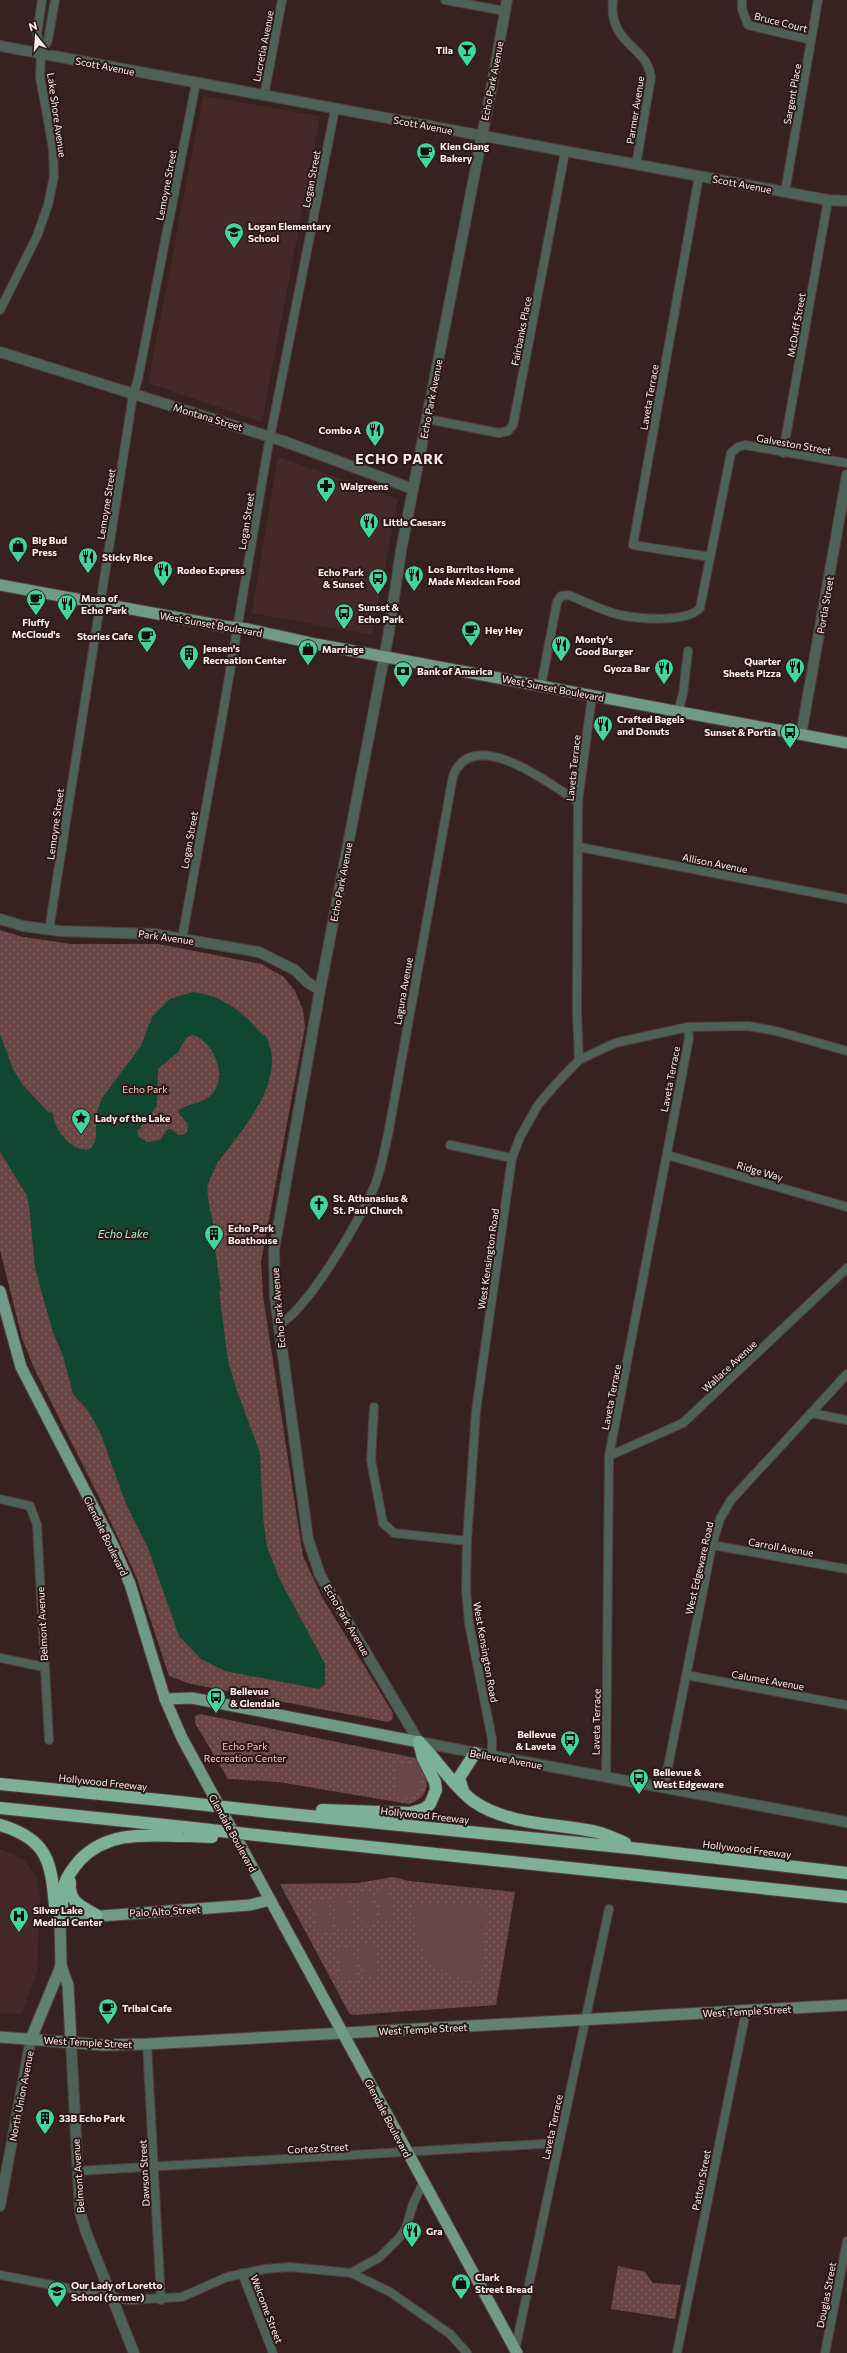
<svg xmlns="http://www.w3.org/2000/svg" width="847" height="2353" viewBox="0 0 847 2353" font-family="Commissioner,sans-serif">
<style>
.built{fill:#452928}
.park{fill:url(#park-dots)}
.pitch{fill:#694645}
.water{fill:#114633;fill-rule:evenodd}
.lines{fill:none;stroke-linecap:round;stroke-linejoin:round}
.minor-casing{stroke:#533f3e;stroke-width:10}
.tertiary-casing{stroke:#533f3e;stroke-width:12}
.secondary-casing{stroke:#533f3e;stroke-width:13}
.primary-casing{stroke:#533f3e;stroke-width:13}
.motorway-casing{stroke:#533f3e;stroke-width:14}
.minor{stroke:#4d6158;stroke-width:8}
.tertiary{stroke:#4d6158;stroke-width:10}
.secondary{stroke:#618172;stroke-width:11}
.primary{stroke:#709a87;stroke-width:11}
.motorway{stroke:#7db099;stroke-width:12}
.motorway-bridge-casing{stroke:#533f3e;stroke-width:14;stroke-linecap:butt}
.motorway-bridge{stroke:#7db099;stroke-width:12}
.labels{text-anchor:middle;stroke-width:4;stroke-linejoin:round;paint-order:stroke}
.street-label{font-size:10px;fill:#fdeeed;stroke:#2c1818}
.poi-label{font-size:10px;font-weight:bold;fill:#fdeeed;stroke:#2c1818;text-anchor:start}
.park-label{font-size:10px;fill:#f9c8c5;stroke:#2c1818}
.water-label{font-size:11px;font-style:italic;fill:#a1f3cf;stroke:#2c1818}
.district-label{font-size:14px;font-weight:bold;letter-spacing:1px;fill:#fdeeed;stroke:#2c1818}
</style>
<defs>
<pattern id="park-dots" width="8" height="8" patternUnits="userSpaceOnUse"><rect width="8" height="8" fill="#694645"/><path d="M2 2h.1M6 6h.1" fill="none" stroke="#7f6160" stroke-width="1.8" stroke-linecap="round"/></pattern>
</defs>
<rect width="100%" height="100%" fill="#372221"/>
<g class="built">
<polygon points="203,96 320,116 262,422 148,383"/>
<polygon points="278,457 398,499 372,635 252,613"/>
<polygon points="0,1849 23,1859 36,1876 40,1894 37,1971 22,2014 0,2013"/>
</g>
<g class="park">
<polygon points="0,930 23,937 72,944 158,944 261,964 284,977 295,991 303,1010 305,1027 261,1262 263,1296 303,1556 322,1597 393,1713 392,1720 388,1722 191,1684 169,1676 136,1576 99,1497 34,1368 22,1338 0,1250"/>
<path d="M200,1714l215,44c12,18 21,36 -6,46l-130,-22 -51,-3 -33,-56v-7z"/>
<polygon points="393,1877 409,1881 515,1892 496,2005 353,2015 349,2013 280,1884 358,1883"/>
<polygon points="618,2266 645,2272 653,2283 681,2285 675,2319 611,2309"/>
</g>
<g class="pitch">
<path d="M416,1762c11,22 4,41 -22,34l4,-33 11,2z"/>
<polygon points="388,1889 393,1920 382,1922 377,1891"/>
<polygon points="371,1892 377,1924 362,1926 357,1894"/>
<polygon points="348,1896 353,1928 338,1930 333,1898"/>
<polygon points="327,1899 333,1931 318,1934 313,1902"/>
<path d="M413,1903l70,3 4,5 -6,71c-49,-4 -68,-33 -68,-79z"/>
<polygon points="373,1943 379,1975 364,1978 359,1946"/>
<polygon points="352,1947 358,1979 343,1982 337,1950"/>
</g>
<path class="water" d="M193,992c29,3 52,21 70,44l2,-1c25,43 -23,95 -47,127 -4,7 -7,15 -10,22 -3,8 5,39 8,48l-3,1 8,58h-2l9,70 8,27 24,65 3,64 4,30 13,33 45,84v20l-6,5 -94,-18 -24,-12 -22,-23 -31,-88 -22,-44 -26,-72 -11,-20 -16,-18 -10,-38 -10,-23 -18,-65 -6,-63 -3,-11 -26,-42v-118l13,35 9,15 27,29 2,-2c4,5 2,7 4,12 4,12 24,34 37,24l4,-10v-23l6,-16 39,-52 11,-29 18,-18zM193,1035c22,7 37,45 16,62 -9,7 -22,6 -31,14l1,3c5,6 13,11 6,20l-7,1 -7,-6h-3l-8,11 -13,2 -8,-5 -2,-5 20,-26 1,-37 20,-17 9,-15z"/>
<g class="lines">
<defs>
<g id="minor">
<polyline points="445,0 505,11"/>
<path d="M613,0c-5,45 34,45 38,77l-15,88"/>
<polyline points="742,0 742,9 748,25 811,40"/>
<polyline points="41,54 48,40 55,0"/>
<polyline points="264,96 282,0"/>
<polyline points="699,176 633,545 710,557"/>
<polyline points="785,192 818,0"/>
<polyline points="0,310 37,236 48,205 54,176 53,148 40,77 41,54 37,34 42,0"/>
<polyline points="427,419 499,433 508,431 513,425 565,152"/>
<polyline points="783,453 828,200"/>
<path d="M541,686l16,-84 4,-6 8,-1c16,7 34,16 51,20 19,4 67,8 80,-7l31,-155 7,-6 7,-2 102,18"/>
<polyline points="678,712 683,694 688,651"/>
<polyline points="579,847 847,899"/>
<polyline points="49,930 133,395 138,379 196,83"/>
<polyline points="182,939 221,724 267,453 335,109"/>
<polyline points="579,1060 577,1012 578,802 592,696"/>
<polyline points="450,1145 512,1158"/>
<polyline points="667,1155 847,1207"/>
<path d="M278,1325c29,-14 84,-108 97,-140 6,-15 9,-34 13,-50l65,-359c20,-52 97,8 125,26"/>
<polyline points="374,1407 371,1460 383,1523 394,1533 467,1541"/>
<polyline points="811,1413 847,1420"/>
<polyline points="609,1456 683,1423 847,1268"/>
<polyline points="0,1499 30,1506 37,1525 49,1740"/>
<polyline points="712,1545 847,1569"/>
<polyline points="0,1658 44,1667"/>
<polyline points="686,1675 847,1705"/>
<polyline points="492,1757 492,1739 469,1623 466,1590 467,1541 476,1411 512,1158 520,1137 538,1105 555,1085 579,1060 615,1043 688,1027 748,1026 776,1031 847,1051"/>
<polyline points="606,1777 609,1456 689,1038 688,1027"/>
<polyline points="664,1787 712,1545 720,1519 731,1500 847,1374"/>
<polyline points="147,2044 161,2300"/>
<polyline points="77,2171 559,2143"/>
<polyline points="242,2273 273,2353"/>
<polyline points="351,2273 380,2257 399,2238 406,2228 413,2204 423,2183"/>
<polyline points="0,2275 129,2300 182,2297 227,2277 265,2269 290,2267 351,2273 390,2292 450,2334 467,2353"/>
<polyline points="515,2350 609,1909"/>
<polyline points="677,2353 746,2011"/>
<polyline points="825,2353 847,2241"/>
</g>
<g id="tertiary">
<polyline points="507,0 492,85 401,551 388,637 320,990 274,1250 275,1297 308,1539 320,1575 419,1742 847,1822"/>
<polyline points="0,46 828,200 847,201"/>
<polyline points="0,352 283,441 413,489"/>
<polyline points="801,735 847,475"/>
<polyline points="0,919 23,926 60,931 154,934 259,952 295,970 307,982 320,990"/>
<polyline points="71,2042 80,2212 86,2232 134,2353"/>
<polyline points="0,2206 31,2039"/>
</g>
<g id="secondary">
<polyline points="60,1919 61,1966 68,1985 71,2042"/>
<polyline points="0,2037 103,2045 147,2044 847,2005"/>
<polyline points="31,2039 61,1966"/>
</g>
<g id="primary">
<polyline points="0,585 223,626 248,629 316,644 847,743"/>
<polyline points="0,1291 21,1367 113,1545 130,1584 165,1699 182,1738 517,2353"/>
<polyline points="165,1699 192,1698 419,1742"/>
<polyline points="60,1919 250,1905 270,1900"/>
</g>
<g id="motorway">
<path d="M419,1742c19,19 33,43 54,59 36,25 82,22 124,31 9,2 19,7 28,11"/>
<polyline points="0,1784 170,1801"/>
<polyline points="463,1791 459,1778 475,1753"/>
<polyline points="0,1808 184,1827"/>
<polyline points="322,1810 410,1813 424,1809 430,1804 436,1790 435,1782 423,1758 419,1742"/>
<polyline points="269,1812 640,1849 847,1873"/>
<path d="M0,1825c48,14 51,37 55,81"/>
<polyline points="284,1838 847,1897"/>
<path d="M70,1882c-2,20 11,24 26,33"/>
<path d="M60,1919c4,-12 0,-25 5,-36 3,-9 9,-16 15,-23 30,-31 70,-24 109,-24"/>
</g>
</defs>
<use href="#minor" class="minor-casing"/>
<use href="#tertiary" class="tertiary-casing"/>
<use href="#secondary" class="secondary-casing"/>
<use href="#primary" class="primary-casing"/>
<use href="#motorway" class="motorway-casing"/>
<use href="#minor" class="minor"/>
<use href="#tertiary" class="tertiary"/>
<use href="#secondary" class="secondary"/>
<use href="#primary" class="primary"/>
<use href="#motorway" class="motorway"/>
<defs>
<g id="motorway-bridge">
<polyline points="170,1801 269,1812"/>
<polyline points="184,1827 284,1838"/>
<polyline points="189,1836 212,1837"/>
</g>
</defs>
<use href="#motorway-bridge" class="motorway-bridge-casing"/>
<use href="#motorway-bridge" class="motorway-bridge"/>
</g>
<defs>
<symbol id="bar-pin" viewBox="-11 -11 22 30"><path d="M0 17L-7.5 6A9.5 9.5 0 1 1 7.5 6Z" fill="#43d4a0" stroke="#2c1818"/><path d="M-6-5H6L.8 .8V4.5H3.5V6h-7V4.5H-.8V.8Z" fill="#111"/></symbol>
<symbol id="cafe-pin" viewBox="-11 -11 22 30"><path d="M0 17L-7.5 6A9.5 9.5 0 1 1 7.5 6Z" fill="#43d4a0" stroke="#2c1818"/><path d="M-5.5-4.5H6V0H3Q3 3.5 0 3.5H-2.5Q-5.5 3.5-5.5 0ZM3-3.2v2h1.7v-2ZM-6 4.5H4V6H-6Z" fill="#111"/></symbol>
<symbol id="school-pin" viewBox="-11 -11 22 30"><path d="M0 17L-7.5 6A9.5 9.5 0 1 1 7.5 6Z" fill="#43d4a0" stroke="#2c1818"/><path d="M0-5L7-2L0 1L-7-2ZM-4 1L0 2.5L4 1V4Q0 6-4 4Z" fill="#111"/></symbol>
<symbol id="restaurant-pin" viewBox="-11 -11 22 30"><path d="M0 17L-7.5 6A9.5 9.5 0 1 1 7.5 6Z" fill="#43d4a0" stroke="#2c1818"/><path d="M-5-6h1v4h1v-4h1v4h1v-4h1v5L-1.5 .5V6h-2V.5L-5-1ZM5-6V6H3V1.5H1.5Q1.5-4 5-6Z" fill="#111"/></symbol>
<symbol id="pharmacy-pin" viewBox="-11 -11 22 30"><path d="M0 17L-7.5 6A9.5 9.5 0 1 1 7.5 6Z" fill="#43d4a0" stroke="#2c1818"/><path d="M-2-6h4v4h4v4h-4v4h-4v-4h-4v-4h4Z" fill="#111"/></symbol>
<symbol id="shop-pin" viewBox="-11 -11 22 30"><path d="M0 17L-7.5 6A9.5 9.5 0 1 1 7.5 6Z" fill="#43d4a0" stroke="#2c1818"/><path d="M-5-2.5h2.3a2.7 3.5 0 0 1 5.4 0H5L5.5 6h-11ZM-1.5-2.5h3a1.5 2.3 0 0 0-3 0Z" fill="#111"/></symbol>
<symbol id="bus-pin" viewBox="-11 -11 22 30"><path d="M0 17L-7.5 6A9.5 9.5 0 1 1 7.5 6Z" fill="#43d4a0" stroke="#2c1818"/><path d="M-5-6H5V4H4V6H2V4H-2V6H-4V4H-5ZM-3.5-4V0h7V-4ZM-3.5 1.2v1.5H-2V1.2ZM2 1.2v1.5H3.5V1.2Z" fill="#111"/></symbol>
<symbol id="building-pin" viewBox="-11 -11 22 30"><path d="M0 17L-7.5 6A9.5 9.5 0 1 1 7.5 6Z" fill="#43d4a0" stroke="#2c1818"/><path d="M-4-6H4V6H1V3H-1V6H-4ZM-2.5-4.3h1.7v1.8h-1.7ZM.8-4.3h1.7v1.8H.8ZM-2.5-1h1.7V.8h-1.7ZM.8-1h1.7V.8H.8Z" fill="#111"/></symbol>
<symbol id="bank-pin" viewBox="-11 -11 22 30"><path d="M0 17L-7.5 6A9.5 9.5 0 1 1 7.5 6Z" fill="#43d4a0" stroke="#2c1818"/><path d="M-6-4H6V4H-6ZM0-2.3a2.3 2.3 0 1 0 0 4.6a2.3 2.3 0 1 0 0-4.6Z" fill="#111"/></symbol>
<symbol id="sight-pin" viewBox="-11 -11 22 30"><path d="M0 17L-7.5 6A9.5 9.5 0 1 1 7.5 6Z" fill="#43d4a0" stroke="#2c1818"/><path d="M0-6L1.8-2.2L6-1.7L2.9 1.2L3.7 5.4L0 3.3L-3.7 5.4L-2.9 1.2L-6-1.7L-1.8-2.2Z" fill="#111"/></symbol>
<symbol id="church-pin" viewBox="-11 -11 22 30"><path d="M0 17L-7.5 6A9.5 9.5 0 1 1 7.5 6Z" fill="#43d4a0" stroke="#2c1818"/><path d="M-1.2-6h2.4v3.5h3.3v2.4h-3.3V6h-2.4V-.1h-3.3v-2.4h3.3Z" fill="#111"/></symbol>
<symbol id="hospital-pin" viewBox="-11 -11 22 30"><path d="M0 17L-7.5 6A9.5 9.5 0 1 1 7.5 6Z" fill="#43d4a0" stroke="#2c1818"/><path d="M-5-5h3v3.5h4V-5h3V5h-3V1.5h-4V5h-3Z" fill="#111"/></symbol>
</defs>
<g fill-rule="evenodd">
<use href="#bar-pin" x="456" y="39" width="22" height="30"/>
<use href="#cafe-pin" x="415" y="141" width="22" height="30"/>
<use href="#school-pin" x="223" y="221" width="22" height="30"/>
<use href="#restaurant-pin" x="364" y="419" width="22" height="30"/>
<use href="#pharmacy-pin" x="315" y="475" width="22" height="30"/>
<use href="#restaurant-pin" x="358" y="511" width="22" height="30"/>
<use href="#shop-pin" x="7" y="535" width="22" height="30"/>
<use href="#restaurant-pin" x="77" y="546" width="22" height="30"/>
<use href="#restaurant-pin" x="152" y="559" width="22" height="30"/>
<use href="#restaurant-pin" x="403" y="564" width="22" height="30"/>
<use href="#bus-pin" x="367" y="567" width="22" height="30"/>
<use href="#cafe-pin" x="25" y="588" width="22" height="30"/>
<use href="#restaurant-pin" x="56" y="593" width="22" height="30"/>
<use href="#bus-pin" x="333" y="602" width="22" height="30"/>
<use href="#cafe-pin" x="460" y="619" width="22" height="30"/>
<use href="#cafe-pin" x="136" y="625" width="22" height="30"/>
<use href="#restaurant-pin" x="550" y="634" width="22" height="30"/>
<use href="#shop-pin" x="297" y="638" width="22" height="30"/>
<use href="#building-pin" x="178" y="643" width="22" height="30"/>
<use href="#restaurant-pin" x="784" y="656" width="22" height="30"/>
<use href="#restaurant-pin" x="653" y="657" width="22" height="30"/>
<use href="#bank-pin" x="392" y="660" width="22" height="30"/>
<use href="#restaurant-pin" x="592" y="714" width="22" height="30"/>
<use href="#bus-pin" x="779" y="721" width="22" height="30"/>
<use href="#sight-pin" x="70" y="1107" width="22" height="30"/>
<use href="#church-pin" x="308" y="1193" width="22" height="30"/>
<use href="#building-pin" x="203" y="1223" width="22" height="30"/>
<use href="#bus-pin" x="205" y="1686" width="22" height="30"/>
<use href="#bus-pin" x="559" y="1729" width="22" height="30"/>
<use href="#bus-pin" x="628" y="1767" width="22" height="30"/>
<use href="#hospital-pin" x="8" y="1905" width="22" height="30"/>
<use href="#cafe-pin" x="97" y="1997" width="22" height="30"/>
<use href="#building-pin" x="34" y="2107" width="22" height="30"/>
<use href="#restaurant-pin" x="401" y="2220" width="22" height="30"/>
<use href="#shop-pin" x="450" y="2272" width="22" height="30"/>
<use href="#school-pin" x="46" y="2280" width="22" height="30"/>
</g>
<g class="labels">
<g class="street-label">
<text transform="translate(781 22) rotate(14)" y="4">Bruce Court</text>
<text transform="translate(263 46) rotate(-79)" y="4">Lucretia Avenue</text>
<text transform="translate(105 66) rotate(11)" y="4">Scott Avenue</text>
<text transform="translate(492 81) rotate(-79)" y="4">Echo Park Avenue</text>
<text transform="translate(792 94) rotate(-80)" y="4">Sargent Place</text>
<text transform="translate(635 110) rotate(-81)" y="4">Parmer Avenue</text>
<text transform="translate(57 115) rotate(82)" y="4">Lake Shore Avenue</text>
<text transform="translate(423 125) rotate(11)" y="4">Scott Avenue</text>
<text transform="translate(311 179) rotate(-79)" y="4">Logan Street</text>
<text transform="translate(742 184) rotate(11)" y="4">Scott Avenue</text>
<text transform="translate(166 185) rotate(-79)" y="4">Lemoyne Street</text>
<text transform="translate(796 325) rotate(-80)" y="4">McDuff Street</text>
<text transform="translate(521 331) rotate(-79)" y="4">Fairbanks Place</text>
<text transform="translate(649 397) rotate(-80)" y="4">Laveta Terrace</text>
<text transform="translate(431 399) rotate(-79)" y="4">Echo Park Avenue</text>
<text transform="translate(208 417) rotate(17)" y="4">Montana Street</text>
<text transform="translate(794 444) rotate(10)" y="4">Galveston Street</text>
<text transform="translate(106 504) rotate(-81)" y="4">Lemoyne Street</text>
<text transform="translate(246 521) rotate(-81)" y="4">Logan Street</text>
<text transform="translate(825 605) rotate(-80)" y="4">Portia Street</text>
<text transform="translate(211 624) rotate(10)" y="4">West Sunset Boulevard</text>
<text transform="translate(553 688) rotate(11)" y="4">West Sunset Boulevard</text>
<text transform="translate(573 768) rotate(-84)" y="4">Laveta Terrace</text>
<text transform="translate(55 824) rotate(-82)" y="4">Lemoyne Street</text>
<text transform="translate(189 840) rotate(-80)" y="4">Logan Street</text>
<text transform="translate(715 863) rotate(11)" y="4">Allison Avenue</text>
<text transform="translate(341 882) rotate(-79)" y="4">Echo Park Avenue</text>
<text transform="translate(166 937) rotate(8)" y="4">Park Avenue</text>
<text transform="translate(403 991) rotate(-80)" y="4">Laguna Avenue</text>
<text transform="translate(670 1079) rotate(-79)" y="4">Laveta Terrace</text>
<text transform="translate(760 1171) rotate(16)" y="4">Ridge Way</text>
<text transform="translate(488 1259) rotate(-82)" y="4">West Kensington Road</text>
<text transform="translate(278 1308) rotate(-95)" y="4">Echo Park Avenue</text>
<text transform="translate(729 1366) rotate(-43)" y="4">Wallace Avenue</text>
<text transform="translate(611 1397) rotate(-79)" y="4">Laveta Terrace</text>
<text transform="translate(106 1536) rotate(64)" y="4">Glendale Boulevard</text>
<text transform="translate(781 1547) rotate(10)" y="4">Carroll Avenue</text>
<text transform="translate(699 1568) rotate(-77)" y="4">West Edgeware Road</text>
<text transform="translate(347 1620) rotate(60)" y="4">Echo Park Avenue</text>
<text transform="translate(42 1624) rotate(-93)" y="4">Belmont Avenue</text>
<text transform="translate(486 1652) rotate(80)" y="4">West Kensington Road</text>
<text transform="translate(768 1680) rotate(10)" y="4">Calumet Avenue</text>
<text transform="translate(596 1722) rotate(-89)" y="4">Laveta Terrace</text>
<text transform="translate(506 1759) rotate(10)" y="4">Bellevue Avenue</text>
<text transform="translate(103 1782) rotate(6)" y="4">Hollywood Freeway</text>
<text transform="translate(425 1815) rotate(6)" y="4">Hollywood Freeway</text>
<text transform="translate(233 1833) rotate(61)" y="4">Glendale Boulevard</text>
<text transform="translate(747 1849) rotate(7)" y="4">Hollywood Freeway</text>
<text transform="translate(165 1911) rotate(-3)" y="4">Palo Alto Street</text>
<text transform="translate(747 2011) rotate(-3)" y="4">West Temple Street</text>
<text transform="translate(423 2029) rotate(-3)" y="4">West Temple Street</text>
<text transform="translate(88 2042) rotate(3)" y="4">West Temple Street</text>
<text transform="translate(21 2096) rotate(-79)" y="4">North Union Avenue</text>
<text transform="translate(388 2118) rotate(62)" y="4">Glendale Boulevard</text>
<text transform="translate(552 2127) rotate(-78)" y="4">Laveta Terrace</text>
<text transform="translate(318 2148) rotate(-3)" y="4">Cortez Street</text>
<text transform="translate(144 2173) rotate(-93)" y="4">Dawson Street</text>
<text transform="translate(78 2176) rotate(-94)" y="4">Belmont Avenue</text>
<text transform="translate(701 2180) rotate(-79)" y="4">Patton Street</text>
<text transform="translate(826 2295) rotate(-79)" y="4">Douglas Street</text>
<text transform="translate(267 2309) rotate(69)" y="4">Welcome Street</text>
</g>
<g class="poi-label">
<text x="453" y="54" text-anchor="end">Tila</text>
<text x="440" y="150">Kien Giang<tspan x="440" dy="12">Bakery</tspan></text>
<text x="248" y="230">Logan Elementary<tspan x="248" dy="12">School</tspan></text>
<text x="361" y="434" text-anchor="end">Combo A</text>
<text x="340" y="490">Walgreens</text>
<text x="383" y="526">Little Caesars</text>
<text x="32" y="544">Big Bud<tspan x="32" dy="12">Press</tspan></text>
<text x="102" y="561">Sticky Rice</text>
<text x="428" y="573">Los Burritos Home<tspan x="428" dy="12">Made Mexican Food</tspan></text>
<text x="177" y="574">Rodeo Express</text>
<text x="364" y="576" text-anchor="end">Echo Park<tspan x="364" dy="12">&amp; Sunset</tspan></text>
<text x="81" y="602">Masa of<tspan x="81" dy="12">Echo Park</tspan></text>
<text x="358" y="611">Sunset &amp;<tspan x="358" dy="12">Echo Park</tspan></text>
<text x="36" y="626" text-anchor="middle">Fluffy<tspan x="36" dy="12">McCloud's</tspan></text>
<text x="485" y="634">Hey Hey</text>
<text x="133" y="640" text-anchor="end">Stories Cafe</text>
<text x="575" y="643">Monty's<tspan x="575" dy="12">Good Burger</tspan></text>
<text x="203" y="652">Jensen's<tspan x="203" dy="12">Recreation Center</tspan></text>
<text x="322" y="653">Marriage</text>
<text x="781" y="665" text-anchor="end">Quarter<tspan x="781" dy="12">Sheets Pizza</tspan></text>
<text x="650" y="672" text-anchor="end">Gyoza Bar</text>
<text x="417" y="675">Bank of America</text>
<text x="617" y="723">Crafted Bagels<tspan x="617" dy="12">and Donuts</tspan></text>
<text x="776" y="736" text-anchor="end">Sunset &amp; Portia</text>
<text x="95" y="1122">Lady of the Lake</text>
<text x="333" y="1202">St. Athanasius &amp;<tspan x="333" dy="12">St. Paul Church</tspan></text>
<text x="228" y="1232">Echo Park<tspan x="228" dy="12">Boathouse</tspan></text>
<text x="230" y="1695">Bellevue<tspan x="230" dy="12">&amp; Glendale</tspan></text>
<text x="556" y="1738" text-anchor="end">Bellevue<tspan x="556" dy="12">&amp; Laveta</tspan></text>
<text x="653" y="1776">Bellevue &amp;<tspan x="653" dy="12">West Edgeware</tspan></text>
<text x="33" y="1914">Silver Lake<tspan x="33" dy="12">Medical Center</tspan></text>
<text x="122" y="2012">Tribal Cafe</text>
<text x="59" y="2122">33B Echo Park</text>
<text x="426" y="2235">Gra</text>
<text x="475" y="2281">Clark<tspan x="475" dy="12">Street Bread</tspan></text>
<text x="71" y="2289">Our Lady of Loretto<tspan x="71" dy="12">School (former)</tspan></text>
</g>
<g class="park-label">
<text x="145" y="1093">Echo Park</text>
<text x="245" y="1750">Echo Park<tspan x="245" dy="12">Recreation Center</tspan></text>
</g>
<g class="water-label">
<text x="123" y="1238">Echo Lake</text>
</g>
<g class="district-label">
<text x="400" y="464">ECHO PARK</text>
</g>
</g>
<g transform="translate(36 36) rotate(343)" stroke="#2c1818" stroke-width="3" paint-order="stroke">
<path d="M0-3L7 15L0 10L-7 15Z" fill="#fdeeed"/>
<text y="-6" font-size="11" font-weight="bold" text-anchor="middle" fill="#fdeeed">N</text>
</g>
</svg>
